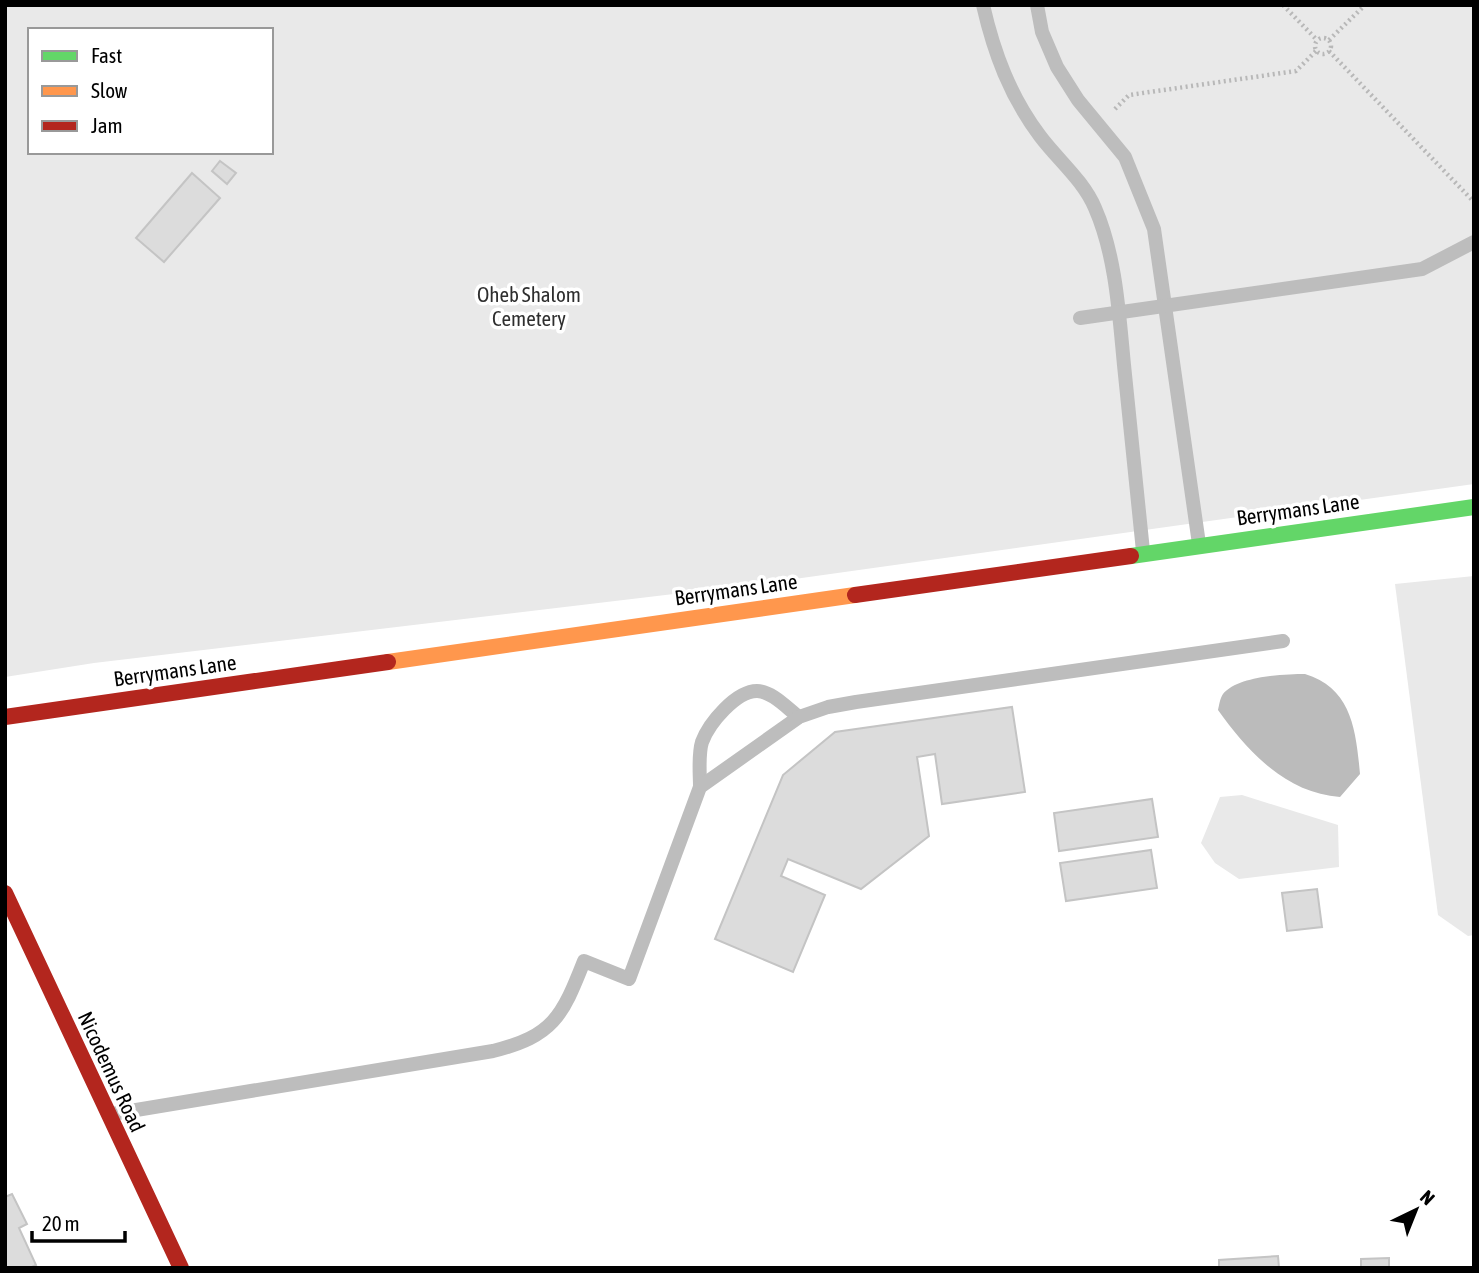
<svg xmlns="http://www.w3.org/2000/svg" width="1479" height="1273" viewBox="0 0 1479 1273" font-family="'Asap Condensed',sans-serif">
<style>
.green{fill:#e9e9e9;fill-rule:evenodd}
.water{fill:#bbb}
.building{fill:#dcdcdc;stroke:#c4c4c4;stroke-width:2}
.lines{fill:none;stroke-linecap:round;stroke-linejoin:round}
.path{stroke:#b8b8b8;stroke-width:4.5;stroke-dasharray:2 3.5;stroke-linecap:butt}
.lane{stroke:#bdbdbd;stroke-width:14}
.fast{stroke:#63d668;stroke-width:16}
.slow{stroke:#ff974d;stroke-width:16}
.jam{stroke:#b3261e;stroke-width:16}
.labels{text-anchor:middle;stroke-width:7;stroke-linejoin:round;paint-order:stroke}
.park-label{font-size:21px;fill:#2e2e2e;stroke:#fff}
.street-label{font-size:21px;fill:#000;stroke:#fff}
</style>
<rect width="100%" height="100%" fill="#fff"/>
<g class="green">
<path d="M5,5h1469v479l-708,99 -672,80 -89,14zM30,30h241v122h-241z"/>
<polygon points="1474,576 1474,935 1468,936 1438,915 1395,584"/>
<polygon points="1242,795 1338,825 1339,867 1239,879 1215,863 1201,843 1220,797"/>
</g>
<path class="water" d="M1305,674c47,14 51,57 55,100l-20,23c-54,-4 -92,-45 -122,-87 1,-4 2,-12 5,-16 15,-18 61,-20 82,-20z"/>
<g class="building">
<polygon points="220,161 236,173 227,184 212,171"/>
<polygon points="192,173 220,198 164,262 136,238"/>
<polygon points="1012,707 1025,792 942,804 935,754 917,757 929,836 861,889 788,859 781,876 825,895 793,972 715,939 783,775 835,732"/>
<polygon points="1152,799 1158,837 1059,851 1054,813"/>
<polygon points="1151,850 1157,888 1066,901 1060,863"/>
<polygon points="1317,889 1322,927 1287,931 1282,893"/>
<polygon points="12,1194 27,1224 19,1228 36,1265 30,1268 5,1268 5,1197"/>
<polygon points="1278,1256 1279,1268 1219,1268 1219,1260"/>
<polygon points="1389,1258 1389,1268 1361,1268 1361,1259"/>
</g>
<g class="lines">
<g class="path">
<polyline points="1283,5 1317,40"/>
<circle cx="1323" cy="46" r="8"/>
<polyline points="1329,40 1365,5"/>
<polyline points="1329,51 1474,202"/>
<polyline points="1115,109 1129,95 1296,71 1316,51"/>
</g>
<g class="lane">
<path d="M983,5c11,48 27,91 57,131 18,24 43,44 55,72 21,48 24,106 29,157 6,62 13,124 19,186"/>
<polyline points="1037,5 1042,32 1057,67 1078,100 1125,157 1154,229 1199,544"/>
<polyline points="1080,318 1422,269 1474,242"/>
<path d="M700,787c0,-14 -2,-32 2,-45 7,-19 34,-51 55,-51 15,0 31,18 42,26"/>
<path d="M112,1114l381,-63c60,-15 69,-34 91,-90l45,18 71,-192 99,-70 29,-10 28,-5 427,-61"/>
</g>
<polyline class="fast" points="1131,556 1474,507"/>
<polyline class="slow" points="388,662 855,595"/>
<g class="jam">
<polyline points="855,595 1131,556"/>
<polyline points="5,717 388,662"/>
<polyline points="5,893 181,1268"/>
</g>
</g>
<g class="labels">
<g class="park-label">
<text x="529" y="302">Oheb Shalom<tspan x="529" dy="24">Cemetery</tspan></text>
</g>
<g class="street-label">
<text transform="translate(1298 510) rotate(-8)" y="7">Berrymans Lane</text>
<text transform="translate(736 590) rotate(-8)" y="7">Berrymans Lane</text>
<text transform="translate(175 671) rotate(-8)" y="7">Berrymans Lane</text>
<text transform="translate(111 1072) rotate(65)" y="7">Nicodemus Road</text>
</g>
</g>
<rect width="1479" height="1273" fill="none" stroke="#000000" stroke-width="14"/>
<rect x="28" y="28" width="245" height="126" fill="#ffffff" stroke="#999999" stroke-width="2"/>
<rect x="42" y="51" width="35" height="10" fill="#63d668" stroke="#999999" stroke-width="2"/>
<text x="91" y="63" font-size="21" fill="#000000">Fast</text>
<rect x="42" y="86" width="35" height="10" fill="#ff974d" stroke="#999999" stroke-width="2"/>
<text x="91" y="98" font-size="21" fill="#000000">Slow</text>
<rect x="42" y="121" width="35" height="10" fill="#b3261e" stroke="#999999" stroke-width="2"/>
<text x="91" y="133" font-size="21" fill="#000000">Jam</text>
<g transform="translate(1416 1210) rotate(43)" stroke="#ffffff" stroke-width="5" paint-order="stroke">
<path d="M0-5L12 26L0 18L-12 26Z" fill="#000000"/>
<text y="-10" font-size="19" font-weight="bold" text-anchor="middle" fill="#000000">N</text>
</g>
<path d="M32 1231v10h93v-10" fill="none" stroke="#000000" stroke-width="3.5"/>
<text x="42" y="1231" font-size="21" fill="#000000" stroke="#ffffff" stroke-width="5" paint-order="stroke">20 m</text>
</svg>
